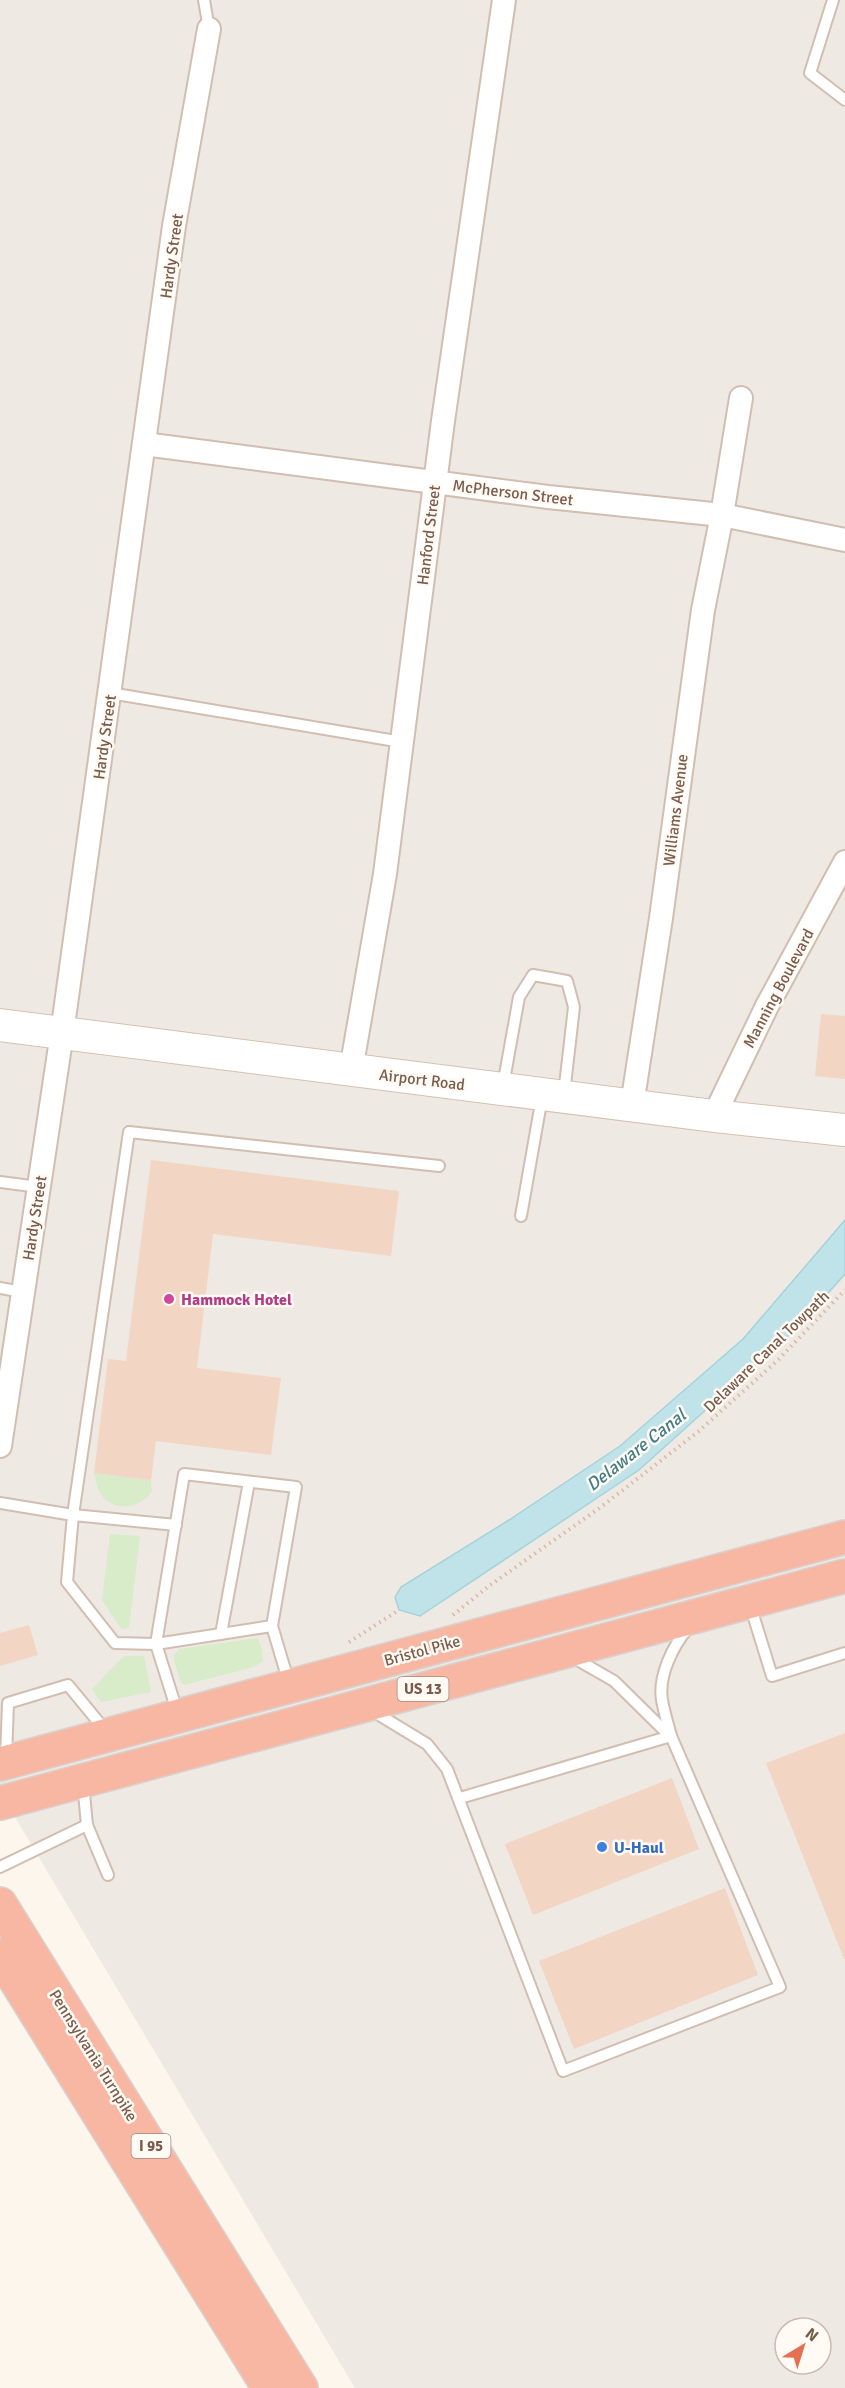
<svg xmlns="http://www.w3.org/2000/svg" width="845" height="2388" viewBox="0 0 845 2388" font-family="Signika,sans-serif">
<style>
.industrial{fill:#efe9e4;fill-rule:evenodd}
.green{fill:#d8ecc9}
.water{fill:#bfe3e8;stroke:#a5d3da;stroke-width:1.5}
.building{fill:#f3d5c3}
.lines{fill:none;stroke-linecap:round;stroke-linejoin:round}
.lane-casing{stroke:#d1beb0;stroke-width:14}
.street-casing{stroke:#d1beb0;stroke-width:26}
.secondary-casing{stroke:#d6c0b0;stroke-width:34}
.highway-casing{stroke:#dad1cd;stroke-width:36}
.path{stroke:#d9b8a5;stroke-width:4;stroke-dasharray:1.5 4.5;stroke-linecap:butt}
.lane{stroke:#fff;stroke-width:10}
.street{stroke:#fff;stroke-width:22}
.secondary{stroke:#fff;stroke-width:32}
.highway{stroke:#f7b7a3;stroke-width:33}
.hotel-dot{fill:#d1479c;stroke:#fffaf3;stroke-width:2}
.shop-dot{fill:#3f7fe0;stroke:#fffaf3;stroke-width:2}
.labels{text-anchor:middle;stroke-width:5;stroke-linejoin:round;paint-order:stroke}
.shield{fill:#fffaf3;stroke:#a28b7f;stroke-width:1.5}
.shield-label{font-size:15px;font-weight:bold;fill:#7a5c4d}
.street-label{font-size:16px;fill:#7a5c4d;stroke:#fffaf3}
.hotel-label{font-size:16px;font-weight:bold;fill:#b23c85;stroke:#fffaf3;text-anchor:start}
.shop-label{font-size:16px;font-weight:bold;fill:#366cbe;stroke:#fffaf3;text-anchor:start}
.water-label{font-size:18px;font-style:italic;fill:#437c86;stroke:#fffaf3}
</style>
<rect width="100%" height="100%" fill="#fdf6ec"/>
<path class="industrial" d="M0,0h845v2388h-490l-355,-596zM785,2328h36v36h-36z"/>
<g class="green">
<path d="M94,1473l57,7 1,11c-11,17 -36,22 -50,5 -5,-6 -6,-16 -8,-23z"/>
<polygon points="110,1534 140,1536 129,1628 123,1629 119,1626 102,1600"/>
<polygon points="258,1638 262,1649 263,1661 254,1667 184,1685 180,1681 173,1656 179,1649"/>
<polygon points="124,1656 144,1656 151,1692 101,1702 92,1689"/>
</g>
<polygon class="water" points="845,1220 845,1274 799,1326 639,1470 420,1616 399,1610 395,1597 401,1587 509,1520 620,1446 743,1339"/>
<g class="building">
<polygon points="821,1014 845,1016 845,1079 815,1076"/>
<polygon points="151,1160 399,1191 391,1256 213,1234 197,1368 281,1378 271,1455 156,1441 151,1480 94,1473 108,1359 126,1361"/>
<polygon points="29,1625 38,1655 0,1666 0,1633"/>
<polygon points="845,1733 845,1959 844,1959 766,1763"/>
<polygon points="672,1778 699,1849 533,1915 505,1844"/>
<polygon points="725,1888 758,1975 574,2049 539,1961"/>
</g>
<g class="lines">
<defs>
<g id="lane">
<polyline points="204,0 209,29"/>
<polyline points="833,0 810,73 845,100"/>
<polyline points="110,693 402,742"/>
<polyline points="503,1086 519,997 533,975 567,981 574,1007 564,1094"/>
<polyline points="0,1182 39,1187"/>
<polyline points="521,1216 542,1097"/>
<polyline points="0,1288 22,1292"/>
<polygon points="184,1474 296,1487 272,1626 156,1644"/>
<polyline points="0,1503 73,1515 129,1132 439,1166"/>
<polyline points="176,1525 73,1515 67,1582 115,1643 156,1644 178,1714"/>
<polyline points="750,1605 772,1676 845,1653"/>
<polyline points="272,1626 289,1683"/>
<polyline points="221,1634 249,1482"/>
<polyline points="574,1658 614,1681 670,1736"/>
<path d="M371,1710l56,34 20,25 116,302 217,-84 -109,-251c-3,-12 -7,-24 -9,-36 -4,-24 11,-55 27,-73"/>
<polyline points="6,1758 8,1703 68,1685 105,1730"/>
<polyline points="83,1783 87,1825 108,1875"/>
<polyline points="460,1798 671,1736"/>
<polyline points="0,1867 87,1825"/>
</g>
<g id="street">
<polyline points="144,444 548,497 722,515 845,540"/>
<polyline points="351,1070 385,874 443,421 504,0"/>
<polyline points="632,1105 661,918 703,610 722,515 741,398"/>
<polyline points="714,1116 767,1006 845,862"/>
<polyline points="0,1446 62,1033 174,226 209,29"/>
</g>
<polyline id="secondary" points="0,1025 714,1116 845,1130"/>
<g id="highway">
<polyline points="0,1764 845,1537"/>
<polyline points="0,1803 845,1576"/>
<polyline points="0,1904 301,2388"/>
<polyline points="0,1955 269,2388"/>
</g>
</defs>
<use href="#lane" class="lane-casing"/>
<use href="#street" class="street-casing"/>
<use href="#secondary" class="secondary-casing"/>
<use href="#highway" class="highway-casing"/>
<g class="path">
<polyline points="453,1615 489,1586 601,1507 699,1431 778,1360 845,1290"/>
<polyline points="349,1642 399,1610"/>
</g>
<use href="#lane" class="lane"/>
<use href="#street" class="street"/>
<use href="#secondary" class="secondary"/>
<use href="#highway" class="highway"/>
</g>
<circle class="hotel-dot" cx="169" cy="1299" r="6"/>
<circle class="shop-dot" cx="602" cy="1847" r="6"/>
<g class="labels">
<g class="shield">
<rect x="397.5" y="1677" width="51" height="24" rx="4.5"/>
<rect x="131.5" y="2134" width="39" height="24" rx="4.5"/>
</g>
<g class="shield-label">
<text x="423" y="1694">US 13</text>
<text x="151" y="2151">I 95</text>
</g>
<g class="street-label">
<text transform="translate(171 256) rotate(-82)" y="6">Hardy Street</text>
<text transform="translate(513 492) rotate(7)" y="6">McPherson Street</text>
<text transform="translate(428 535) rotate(-83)" y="6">Hanford Street</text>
<text transform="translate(104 737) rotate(-82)" y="6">Hardy Street</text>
<text transform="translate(675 810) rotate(-83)" y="6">Williams Avenue</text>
<text transform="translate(778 988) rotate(-62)" y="6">Manning Boulevard</text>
<text transform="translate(422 1079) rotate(7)" y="6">Airport Road</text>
<text transform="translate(34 1218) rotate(-81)" y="6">Hardy Street</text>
<text transform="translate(766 1351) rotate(-44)" y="6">Delaware Canal Towpath</text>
<text transform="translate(422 1650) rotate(-15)" y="6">Bristol Pike</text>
<text transform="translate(94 2055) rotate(58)" y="6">Pennsylvania Turnpike</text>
</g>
<g class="hotel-label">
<text x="181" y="1305">Hammock Hotel</text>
</g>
<g class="shop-label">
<text x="614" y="1853">U-Haul</text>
</g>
<g class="water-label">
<text transform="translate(636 1450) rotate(-38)" y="6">Delaware Canal</text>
</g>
</g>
<g transform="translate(803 2346) rotate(38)"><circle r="28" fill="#fffaf3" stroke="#cabbb1" stroke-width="1.5"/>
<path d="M0-4.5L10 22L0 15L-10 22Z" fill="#e76f51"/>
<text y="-9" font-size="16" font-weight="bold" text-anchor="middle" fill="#7a5c4d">N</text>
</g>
</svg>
